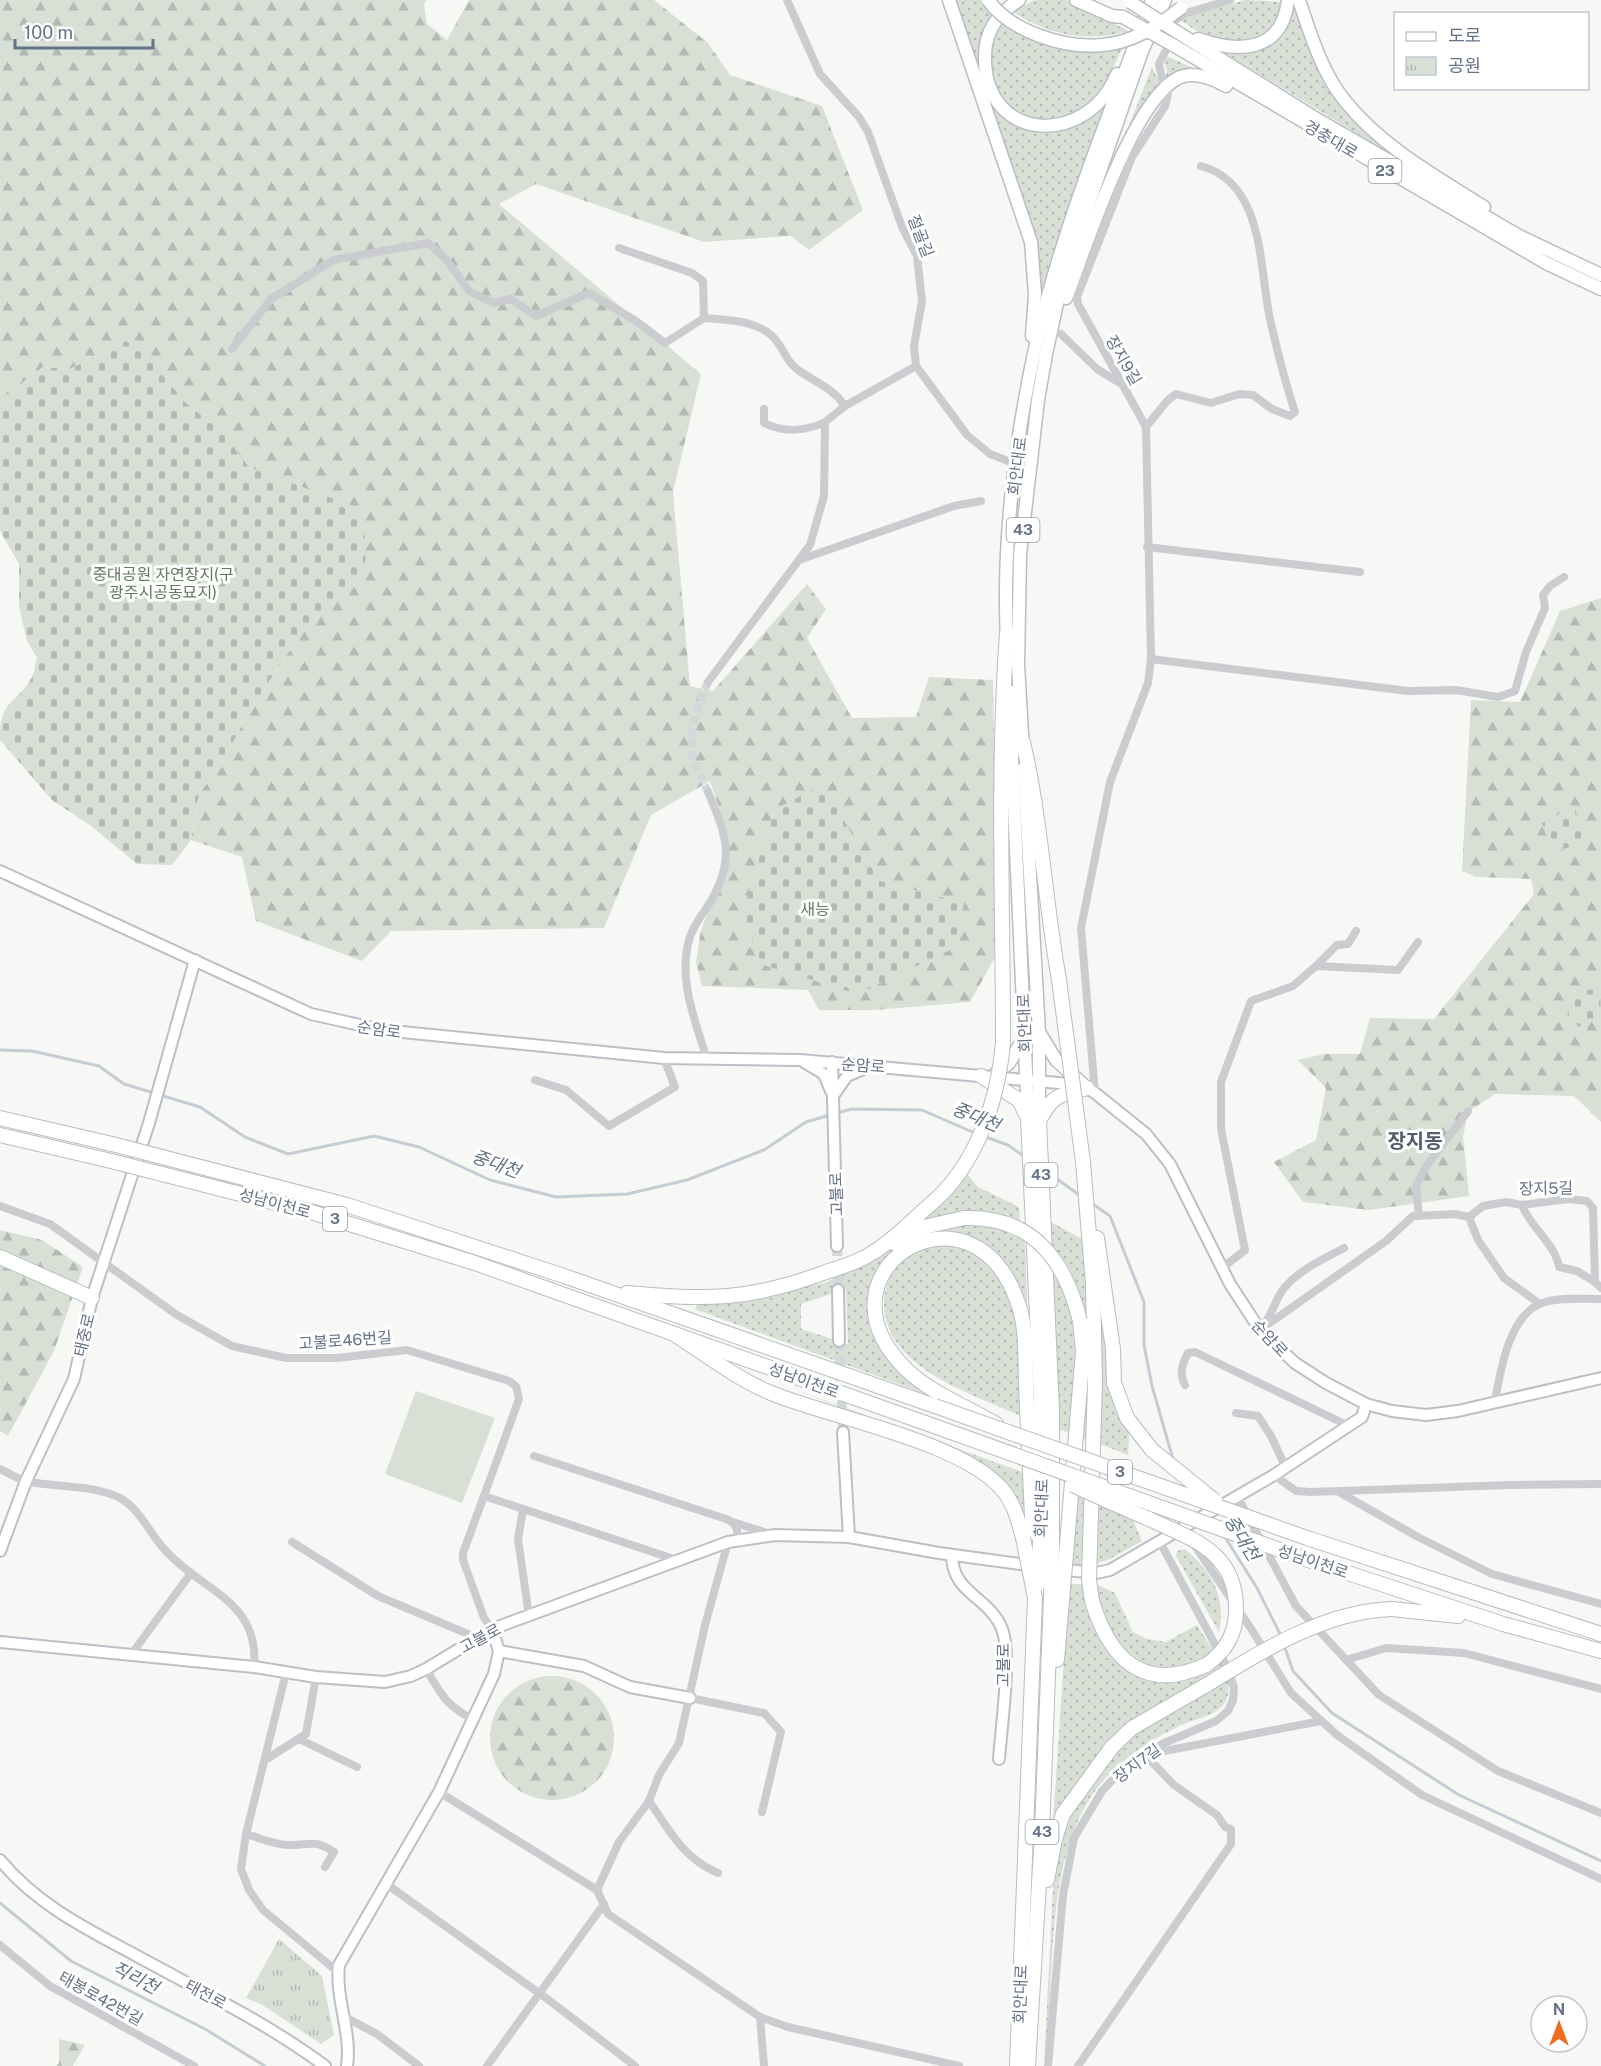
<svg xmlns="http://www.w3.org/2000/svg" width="1601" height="2066" viewBox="0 0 1601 2066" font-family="'Public Sans','Noto Sans KR',sans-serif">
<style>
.grass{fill:url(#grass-dots);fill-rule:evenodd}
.forest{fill:url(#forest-firs)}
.cemetery{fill:url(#cemetery-stones)}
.park{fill:url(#park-tufts)}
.garden{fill:#d8e0d5}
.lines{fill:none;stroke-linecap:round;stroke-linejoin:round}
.stream{stroke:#c5cdd4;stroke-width:3}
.street-tunnel{stroke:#d2d7da;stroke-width:8;stroke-dasharray:8 4;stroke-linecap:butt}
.secondary-tunnel{stroke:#d2d7da;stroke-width:10;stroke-dasharray:10 5;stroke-linecap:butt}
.secondary-casing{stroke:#bcbfc5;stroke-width:14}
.primary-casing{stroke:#babdc2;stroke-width:15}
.highway-casing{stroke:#b9bcc0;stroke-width:16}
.street{stroke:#caccd0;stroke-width:8}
.secondary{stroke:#fff;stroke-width:10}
.primary{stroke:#fff;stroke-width:12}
.highway{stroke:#fff;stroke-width:14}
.primary-bridge-casing{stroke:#babdc2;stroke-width:15;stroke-linecap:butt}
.highway-bridge-casing{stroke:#b9bcc0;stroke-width:16;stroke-linecap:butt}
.primary-bridge{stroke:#fff;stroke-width:12}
.highway-bridge{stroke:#fff;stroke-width:14}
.labels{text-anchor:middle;stroke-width:6;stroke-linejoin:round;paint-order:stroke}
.shield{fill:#fff;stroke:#939dac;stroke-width:1.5}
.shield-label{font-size:15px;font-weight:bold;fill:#657388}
.street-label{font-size:16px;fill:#657388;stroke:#fff}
.park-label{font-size:16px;fill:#617a60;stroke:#fff}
.water-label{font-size:18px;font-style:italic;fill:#607583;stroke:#fff}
.quarter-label{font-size:20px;font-weight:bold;fill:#535e6d;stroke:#fff}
</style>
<defs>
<pattern id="grass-dots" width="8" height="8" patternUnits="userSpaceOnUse" patternTransform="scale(1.5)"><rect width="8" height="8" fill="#d8e0d5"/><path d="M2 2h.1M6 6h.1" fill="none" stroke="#b3bab3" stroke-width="1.8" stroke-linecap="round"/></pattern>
<pattern id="forest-firs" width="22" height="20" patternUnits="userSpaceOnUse" patternTransform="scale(1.5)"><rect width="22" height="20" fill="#d8e0d5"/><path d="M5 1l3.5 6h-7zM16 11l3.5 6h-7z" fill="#b3bab3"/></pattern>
<pattern id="cemetery-stones" width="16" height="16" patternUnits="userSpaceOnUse" patternTransform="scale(1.5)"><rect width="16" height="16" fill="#d8e0d5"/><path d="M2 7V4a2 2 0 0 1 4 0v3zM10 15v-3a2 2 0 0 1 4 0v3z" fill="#b3bab3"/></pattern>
<pattern id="park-tufts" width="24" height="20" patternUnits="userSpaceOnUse" patternTransform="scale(1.5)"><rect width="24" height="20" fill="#d8e0d5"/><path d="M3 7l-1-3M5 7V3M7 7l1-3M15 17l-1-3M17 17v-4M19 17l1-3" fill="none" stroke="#b3bab3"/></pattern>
</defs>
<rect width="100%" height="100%" fill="#f7f8f5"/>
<g class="grass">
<path d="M955,0h26l13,14c-53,73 42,165 113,86l-54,151 -12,43z"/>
<path d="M1035,0h31l63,31c-42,12 -82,4 -117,-20z"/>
<polygon points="1246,0 1284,2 1272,31 1244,43 1207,38 1179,19 1183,16"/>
<polygon points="1294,0 1302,28 1324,79 1423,174 1225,53 1255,51"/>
<path d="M1001,22c42,26 73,31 122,25l-25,51 -13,11 -30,12 -18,-1 -24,-9 -15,-13 -7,-15 -2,-40z"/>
<polygon points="1166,56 1212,76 1178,72 1113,166 1152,67 1158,80 1165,79 1167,71 1164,60"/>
<path d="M967,1174l11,13 41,20 1,16c-35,-16 -64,-9 -100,-1l33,-30z"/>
<path d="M1051,1222l33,18 5,76 2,125 -12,-4c3,-61 22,-145 -28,-192z"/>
<path d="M971,1223l28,5 26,12 4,108 -13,-65 -19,-28 -26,-16 -26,-6 -22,3 -20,11 -31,68 56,77 -5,1 -228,-84 2,-5 35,-1 92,-20 50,-22 37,-24 25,-10zM846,1289l2,55 -47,-15v-25z"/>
<path d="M933,1243l41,6 14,12 23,39 7,28 5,89c-49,-23 -140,-48 -139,-115 1,-33 24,-46 49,-59z"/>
<polygon points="1053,1267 1070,1302 1078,1346 1071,1434 1058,1429"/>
<polygon points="1099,1296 1130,1422 1128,1455 1098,1443"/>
<polygon points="793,1389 1025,1473 1027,1528 1010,1494 924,1439"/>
<polygon points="1074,1492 1087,1496 1081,1565 1070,1564"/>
<polygon points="1096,1500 1131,1515 1142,1541 1110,1559 1095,1564"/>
<path d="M1185,1549c27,23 41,47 34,83l-43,-76 1,-5z"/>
<path d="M1069,1584h13c4,40 20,66 54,86 8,5 20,12 29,12 18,1 42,-12 57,-19l2,6 -97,59 -75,109z"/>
<path d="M1096,1584l19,9 18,39 14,7 19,3 31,-17 17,27c-37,27 -73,24 -99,-13 -5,-7 -14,-15 -16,-23 -2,-10 -2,-22 -3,-32z"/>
<path d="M1229,1680c0,10 0,19 -7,26 -10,11 -27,13 -41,19 -32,16 -64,36 -86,66 -53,74 -38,189 -51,275l10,-199 14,-48 15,-28 46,-54 65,-40z"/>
</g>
<g class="forest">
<polygon points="0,0 427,0 424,4 427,24 447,40 469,0 654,0 708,43 730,75 822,106 863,210 809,250 791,236 704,242 536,184 499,204 701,374 673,492 690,686 713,691 807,584 826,609 807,638 852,718 916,717 929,677 993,680 998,952 970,1002 875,1010 819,1010 808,990 702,986 696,962 701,930 727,864 725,826 710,781 651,815 604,928 391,931 362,961 256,921 242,857 191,840 199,794 224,760 246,717 299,636 365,569 353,506 249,468 222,432 185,402 126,341 70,369 43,367 0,402"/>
<polygon points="1601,598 1601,1122 1574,1096 1495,1094 1468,1112 1463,1137 1469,1196 1369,1210 1303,1202 1274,1162 1316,1140 1326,1088 1298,1060 1324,1054 1360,1054 1370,1018 1434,1019 1534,894 1531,879 1476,877 1462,871 1471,700 1520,702 1560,611"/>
<polygon points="0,1230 42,1240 83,1267 54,1351 8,1436 0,1431"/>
<circle cx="552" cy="1738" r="62"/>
<polygon points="59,2039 85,2045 73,2066 56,2066 59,2063"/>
</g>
<g class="cemetery">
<path d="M126,341l20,15 39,46 37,30 27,35 104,39 13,35 -1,28 -66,67 -53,81 -22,43 -25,34 -8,46 -19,25 -35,-1 -46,-38 -39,-26 -52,-60c0,-43 16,-34 32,-63 3,-5 3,-13 5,-19l-10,-17 -8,-34v-43l-19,-33v-129l2,-4 41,-31 27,2z"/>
<polygon points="823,784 879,881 964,903 954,948 858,994 763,965 741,917 774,810"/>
<polygon points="1573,807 1592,839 1552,853 1542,823"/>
<polygon points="1600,989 1601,1016 1579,1027 1567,1014 1577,991"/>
</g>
<polygon class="park" points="279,1939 322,1976 334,2035 321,2044 261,2004 246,1998"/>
<polygon class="garden" points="416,1391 495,1418 462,1503 385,1474"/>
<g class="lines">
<g class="stream">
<polyline points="0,1050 32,1051 99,1066 124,1084 154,1093"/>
<polyline points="160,1095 200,1107 245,1137 288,1154 374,1136 419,1147 490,1180 556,1197 627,1194 687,1180 764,1150 806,1122 830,1115"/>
<polyline points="837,1113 852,1109 922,1110 977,1134"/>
<polyline points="983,1136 1008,1145 1025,1157"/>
<polyline points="1046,1171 1082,1197"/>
<polyline points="1090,1202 1110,1216 1144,1302 1144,1345 1152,1386 1173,1459"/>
<polyline points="1223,1534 1257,1588 1282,1638"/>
<polyline points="1284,1645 1293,1671 1332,1713 1459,1795 1601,1861"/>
<polyline points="0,1903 71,1961 205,2029 265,2066"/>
</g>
<path class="street-tunnel" d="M708,682c-9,21 -19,46 -16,70 2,13 11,28 16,40"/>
<g class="secondary-tunnel">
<polyline points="837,1246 838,1290"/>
<polyline points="839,1341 843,1432"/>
</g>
<defs>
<g id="secondary">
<polyline points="0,871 311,1014 382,1030 664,1058 800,1060 1059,1083 1087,1088 1095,1093 1146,1134 1170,1164 1230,1284 1260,1330 1295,1363 1326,1383 1366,1404 1392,1411 1426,1415 1458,1411 1601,1378"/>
<polyline points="804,1062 824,1074 831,1091"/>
<polyline points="832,1062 837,1246"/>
<polyline points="833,1096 847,1076 868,1067"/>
<polyline points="838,1290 839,1341"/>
<polyline points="849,1537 939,1553 1035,1566"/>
<polyline points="0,1551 26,1481 74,1379 92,1298 149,1123 195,960"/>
<path d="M952,1555c0,39 37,41 50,74 10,25 -1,100 -3,130"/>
<polyline points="1057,1569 1096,1573 1110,1570 1274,1475 1362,1417 1366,1404"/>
<polyline points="0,1642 254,1667 316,1677 385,1682 411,1676 426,1669 492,1629 728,1542 775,1535 849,1537 843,1432"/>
<polyline points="499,1651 584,1666 630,1687 690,1698"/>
<path d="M0,1860c37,45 87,69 137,96 64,35 130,67 188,110"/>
<path d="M347,2066c5,-34 -12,-67 -8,-101l100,-173 55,-118 5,-23 -7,-22"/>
</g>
<g id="primary">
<polyline points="949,0 1031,242 1035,294 1032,336"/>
<path d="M1019,0c-21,14 -34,30 -34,56 -2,86 101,93 132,18"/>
<polyline points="1076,0 1112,16 1123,17"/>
<path d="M1299,0c11,33 23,73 46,101 37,46 90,75 139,106"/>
<polyline points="1177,32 1320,121 1519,236 1601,275"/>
<path d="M1198,39c40,14 84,14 90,-39"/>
<polyline points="1173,45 1546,263 1601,289"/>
<path d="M1066,298c20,-50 65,-196 112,-220 15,-7 34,0 48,8"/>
<path d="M1007,640c-5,-100 9,-207 31,-305 26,-111 74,-228 114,-335"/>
<polyline points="1009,691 1028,1117"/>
<polyline points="1023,751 1018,665 1020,555 1038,400 1046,354 1058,299 1083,220 1142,51 1165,0"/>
<polyline points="1024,768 1039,1032 1039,1121"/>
<polyline points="1039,1032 1056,1060 1087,1088"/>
<polyline points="996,1073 1009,1063 1024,1038"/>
</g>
<g id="highway">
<path d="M1023,742c18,77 22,160 36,238"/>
<path d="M1003,1043c0,-137 -6,-273 4,-410"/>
<polyline points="981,1076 1019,1100 1028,1118 1041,1402 1040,1532"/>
<polyline points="0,1118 112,1144"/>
<polyline points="0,1135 107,1160"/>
<polyline points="1083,1162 1093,1284 1095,1382 1090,1546"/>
<polyline points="1097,1238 1113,1349 1114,1383"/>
<polyline points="893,1243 924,1227 964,1218"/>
<polyline points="0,1257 92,1298"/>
<polyline points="564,1276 935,1406"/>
<polyline points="559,1293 934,1426"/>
<path d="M627,1293c81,7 121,8 199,-21 15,-5 33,-10 46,-19 22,-13 41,-34 60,-50"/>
<path d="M674,1334c31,20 63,45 97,59 61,25 188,48 230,95 13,14 17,32 22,50"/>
<path d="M996,1424c-29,-17 -65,-31 -89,-54 -102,-98 65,-202 111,-67 9,24 7,56 8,81 2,52 5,104 7,155"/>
<polyline points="1307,1538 1601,1634"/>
<path d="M1052,1543v-133l-13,-289c14,-27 19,-25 48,-33"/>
<polyline points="1067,1543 1083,1351 1080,1321"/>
<polyline points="1305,1559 1503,1624 1601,1651"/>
<path d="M1092,1601c18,59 52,92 114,64"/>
<polyline points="1392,1609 1458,1616"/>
<polyline points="1057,1660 1062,1600"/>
<polyline points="1047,1880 1055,1839 1063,1814 1112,1747 1132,1728 1208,1684"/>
<polyline points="1017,2066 1035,1598"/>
<polyline points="1028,2066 1042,1833 1051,1597"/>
</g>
</defs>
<use href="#secondary" class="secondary-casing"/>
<use href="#primary" class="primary-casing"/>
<use href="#highway" class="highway-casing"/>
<g class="street">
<polyline points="787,0 820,74 859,117 868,132 902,227 917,256 922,301 914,346 916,366 967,435 990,454 1016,464"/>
<polyline points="1177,19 1186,13 1230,0"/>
<polyline points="1162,79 1159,64 1165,52"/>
<path d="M619,248l73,25 11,8 1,37c24,2 59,2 74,25 8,10 8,18 19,26 17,13 35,18 48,37l71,-40"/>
<polyline points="1061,334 1097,369 1120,383"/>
<polyline points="232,349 271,299 333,260 428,243 446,259 469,291 493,303 511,299 536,316 589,293 636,321 665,343 704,318"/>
<path d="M764,409v14c20,10 42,8 61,-1"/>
<path d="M1146,427l21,-26 9,-7 35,9 28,-9 14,1 19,14 18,7 5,-4c-10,-30 -18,-62 -25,-93 -11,-50 -5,-136 -69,-153"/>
<polyline points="1147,547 1360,572"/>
<polyline points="802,559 954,506 981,501"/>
<polyline points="1151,659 1146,427 1078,304 1077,297 1132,157 1165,106 1168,95"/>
<polyline points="708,682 810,545 824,496 825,422 845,406"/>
<polyline points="1316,966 1337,945 1348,944 1356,931"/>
<path d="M707,1059c-12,-38 -30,-82 -17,-122 4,-13 14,-25 21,-36 25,-44 15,-66 -3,-109"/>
<polyline points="535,1080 566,1090 609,1126 675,1087 664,1058"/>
<polyline points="1095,1093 1081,928 1110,782 1148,683 1151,659 1408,691 1456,690 1498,697 1515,691 1526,652 1545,608 1543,595 1550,586 1564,577"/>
<path d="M1522,1205c8,22 34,40 37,62l18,4 18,11"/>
<polyline points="0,1206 50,1224 177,1315 232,1346 286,1358 337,1358 407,1350 509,1381 516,1386 519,1399 484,1496 677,1560"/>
<polyline points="1419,1216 1416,1186 1427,1165 1468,1111"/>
<polyline points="1469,1217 1478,1240 1504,1278 1540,1304"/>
<polyline points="1222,1268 1245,1250 1221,1129 1221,1082 1251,1001 1293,986 1316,966 1398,970 1418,942"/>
<path d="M1264,1324c9,-11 12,-27 21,-37 16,-18 38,-28 59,-39"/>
<polyline points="1260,1330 1386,1241 1413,1216 1455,1214 1469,1217 1483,1206 1506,1202 1522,1205 1568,1199 1587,1201 1593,1208 1595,1282 1601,1288"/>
<path d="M1185,1385c-6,-12 -3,-21 3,-32l7,-1 154,74"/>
<path d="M1495,1402c5,-30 14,-90 50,-100 17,-5 38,-3 56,-3"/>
<polyline points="1236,1413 1258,1416 1271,1436 1286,1468"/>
<polyline points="534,1456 729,1520 735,1525 740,1540"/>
<path d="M0,1469c9,4 19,11 29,13 29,5 65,3 91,16 21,12 29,35 45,52 36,41 95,50 89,117"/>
<polyline points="1274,1475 1296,1491 1311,1492 1510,1485 1601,1484"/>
<polyline points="1339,1492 1418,1537 1492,1574 1601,1604"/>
<polyline points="484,1496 463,1553 463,1560 484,1618 492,1629"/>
<polyline points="1237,1496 1296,1606 1379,1695 1498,1771 1601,1813"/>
<polyline points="523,1510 518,1539 529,1616"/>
<polyline points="733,1522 770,1534"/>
<polyline points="292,1542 378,1596 475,1637"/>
<polyline points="1193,1543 1250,1627 1291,1693 1337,1735 1422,1795 1601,1879"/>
<polyline points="130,1656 191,1573"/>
<polyline points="1346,1660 1386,1648 1464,1653 1601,1689"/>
<path d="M426,1669c15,25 20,37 47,50"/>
<polyline points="286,1673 246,1834 241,1869 249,1890 263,1910 338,1972"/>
<polyline points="690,1698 764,1713 781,1732 762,1812"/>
<polyline points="299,1739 357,1767"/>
<polyline points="1149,1754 1321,1721"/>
<polyline points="265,1760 306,1734 316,1677"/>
<polyline points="439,1792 597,1890 608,1914 760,2017 788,2027 959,2066"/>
<polyline points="649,1801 659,1775 679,1743 705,1625 728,1542"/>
<path d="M246,1834c14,4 29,11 43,11 22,0 25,-6 45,7l-9,15"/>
<polyline points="385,1883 546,1998 635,2066"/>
<path d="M597,1890l22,-48 30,-41c21,30 34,57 69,72"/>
<polyline points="0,1945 50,1986 194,2066"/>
<polyline points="343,2016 377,2034 419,2066"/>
<polyline points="760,2017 764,2066"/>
<polyline points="487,2066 604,1904"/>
<polyline points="1048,2066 1063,1895 1074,1838 1102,1791 1118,1774 1162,1744 1216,1721 1228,1711 1233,1700 1234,1687 1226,1665 1160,1542"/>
<polyline points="1078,2066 1231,1844 1231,1829 1225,1827 1217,1815 1174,1785 1145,1755"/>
</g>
<use href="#secondary" class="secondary"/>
<use href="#primary" class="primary"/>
<use href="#highway" class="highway"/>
<defs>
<g id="primary-bridge">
<path d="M988,0c22,31 76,49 114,45 30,-2 56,-19 79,-37"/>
<polyline points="1130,2 1177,32"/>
<polyline points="1123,17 1173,45"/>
</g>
<g id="highway-bridge">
<polyline points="1059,980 1083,1162"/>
<polyline points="112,1144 347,1205 564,1276"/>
<polyline points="107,1160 311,1212 475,1263 559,1293"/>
<path d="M932,1203c45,-39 66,-103 71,-160"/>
<path d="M964,1218c68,-2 101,41 116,103"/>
<polyline points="1114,1383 1127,1418 1152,1450 1215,1501"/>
<polyline points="935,1406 1307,1538"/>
<polyline points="934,1426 1305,1559"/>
<path d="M1073,1485c25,12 51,23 76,34 45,21 88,33 87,92 0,24 -11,41 -30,54"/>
<polyline points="1023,1538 1035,1598"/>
<polyline points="1090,1546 1089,1580 1092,1601"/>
<polyline points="1038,1584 1040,1540"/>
<polyline points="1051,1597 1052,1543"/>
<polyline points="1062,1600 1067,1543"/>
<path d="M1208,1684c55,-34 118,-73 184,-75"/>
</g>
</defs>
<use href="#primary-bridge" class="primary-bridge-casing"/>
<use href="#highway-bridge" class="highway-bridge-casing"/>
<use href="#primary-bridge" class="primary-bridge"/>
<use href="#highway-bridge" class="highway-bridge"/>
</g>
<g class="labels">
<g class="shield">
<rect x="1368.5" y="159" width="33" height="24" rx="4.5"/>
<rect x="1006.5" y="518" width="33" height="24" rx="4.5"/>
<rect x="1024.5" y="1163" width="33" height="24" rx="4.5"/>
<rect x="323" y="1207" width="24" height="24" rx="4.5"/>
<rect x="1108" y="1460" width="24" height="24" rx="4.5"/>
<rect x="1025.5" y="1820" width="33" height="24" rx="4.5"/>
</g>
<g class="shield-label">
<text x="1385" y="176">23</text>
<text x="1023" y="535">43</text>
<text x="1041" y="1180">43</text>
<text x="335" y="1224">3</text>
<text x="1120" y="1477">3</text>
<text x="1042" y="1837">43</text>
</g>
<g class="street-label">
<text transform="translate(1331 139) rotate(30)" y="6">경충대로</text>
<text transform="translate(921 236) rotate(69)" y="6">절골길</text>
<text transform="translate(1124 360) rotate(60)" y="6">장지9길</text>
<text transform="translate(1017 466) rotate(-83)" y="6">회안대로</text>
<text transform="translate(1024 1023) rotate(-92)" y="6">회안대로</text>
<text transform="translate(379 1029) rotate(8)" y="6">순암로</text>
<text transform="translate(863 1065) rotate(4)" y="6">순암로</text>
<text transform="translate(1546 1188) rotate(-1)" y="6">장지5길</text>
<text transform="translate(836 1194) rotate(-92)" y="6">고불로</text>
<text transform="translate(275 1203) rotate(15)" y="6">성남이천로</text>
<text transform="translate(84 1335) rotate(-77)" y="6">태중로</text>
<text transform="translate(1270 1338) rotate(47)" y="6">순암로</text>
<text transform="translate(345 1340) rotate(-4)" y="6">고불로46번길</text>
<text transform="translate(804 1380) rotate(20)" y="6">성남이천로</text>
<text transform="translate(1041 1508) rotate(-88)" y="6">회안대로</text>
<text transform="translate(1313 1561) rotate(19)" y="6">성남이천로</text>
<text transform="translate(480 1638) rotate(-28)" y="6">고불로</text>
<text transform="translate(1003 1665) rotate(-90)" y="6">고불로</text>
<text transform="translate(1137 1763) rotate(-36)" y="6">장지7길</text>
<text transform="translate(206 1994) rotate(28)" y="6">태전로</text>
<text transform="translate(1020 1994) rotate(-88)" y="6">회안대로</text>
<text transform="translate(101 1998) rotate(29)" y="6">태봉로42번길</text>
</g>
<g class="park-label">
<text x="163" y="580">중대공원 자연장지(구<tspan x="163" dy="18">광주시공동묘지)</tspan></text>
<text x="815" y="915">새능</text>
</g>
<g class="water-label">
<text transform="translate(976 1117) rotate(22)" y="6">중대천</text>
<text transform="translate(496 1164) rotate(20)" y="6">중대천</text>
<text transform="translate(1242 1538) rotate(58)" y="6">중대천</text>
<text transform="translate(135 1978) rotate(27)" y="6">직리천</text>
</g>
<g class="quarter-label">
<text x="1415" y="1148">장지동</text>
</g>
</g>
<rect x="1394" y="12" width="195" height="78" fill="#ffffff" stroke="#c1c7cf" stroke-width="1.5"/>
<rect x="1406" y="32" width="30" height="9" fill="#ffffff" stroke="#c1c7cf" stroke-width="1.5"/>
<text x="1448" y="42" font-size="18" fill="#657388">도로</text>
<rect x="1406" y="57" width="30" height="18" fill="url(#park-tufts)" stroke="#c1c7cf" stroke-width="1.5"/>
<text x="1448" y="72" font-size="18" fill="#657388">공원</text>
<g transform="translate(1559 2024)"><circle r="28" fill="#ffffff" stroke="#c1c7cf" stroke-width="1.5"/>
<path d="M0-4.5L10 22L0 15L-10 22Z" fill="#f06d1d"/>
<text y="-9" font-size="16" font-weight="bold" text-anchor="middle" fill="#657388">N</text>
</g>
<path d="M15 39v9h138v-9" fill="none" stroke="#657388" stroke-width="3"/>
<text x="24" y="39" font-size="18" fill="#657388" stroke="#ffffff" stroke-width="4.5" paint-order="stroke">100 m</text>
</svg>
